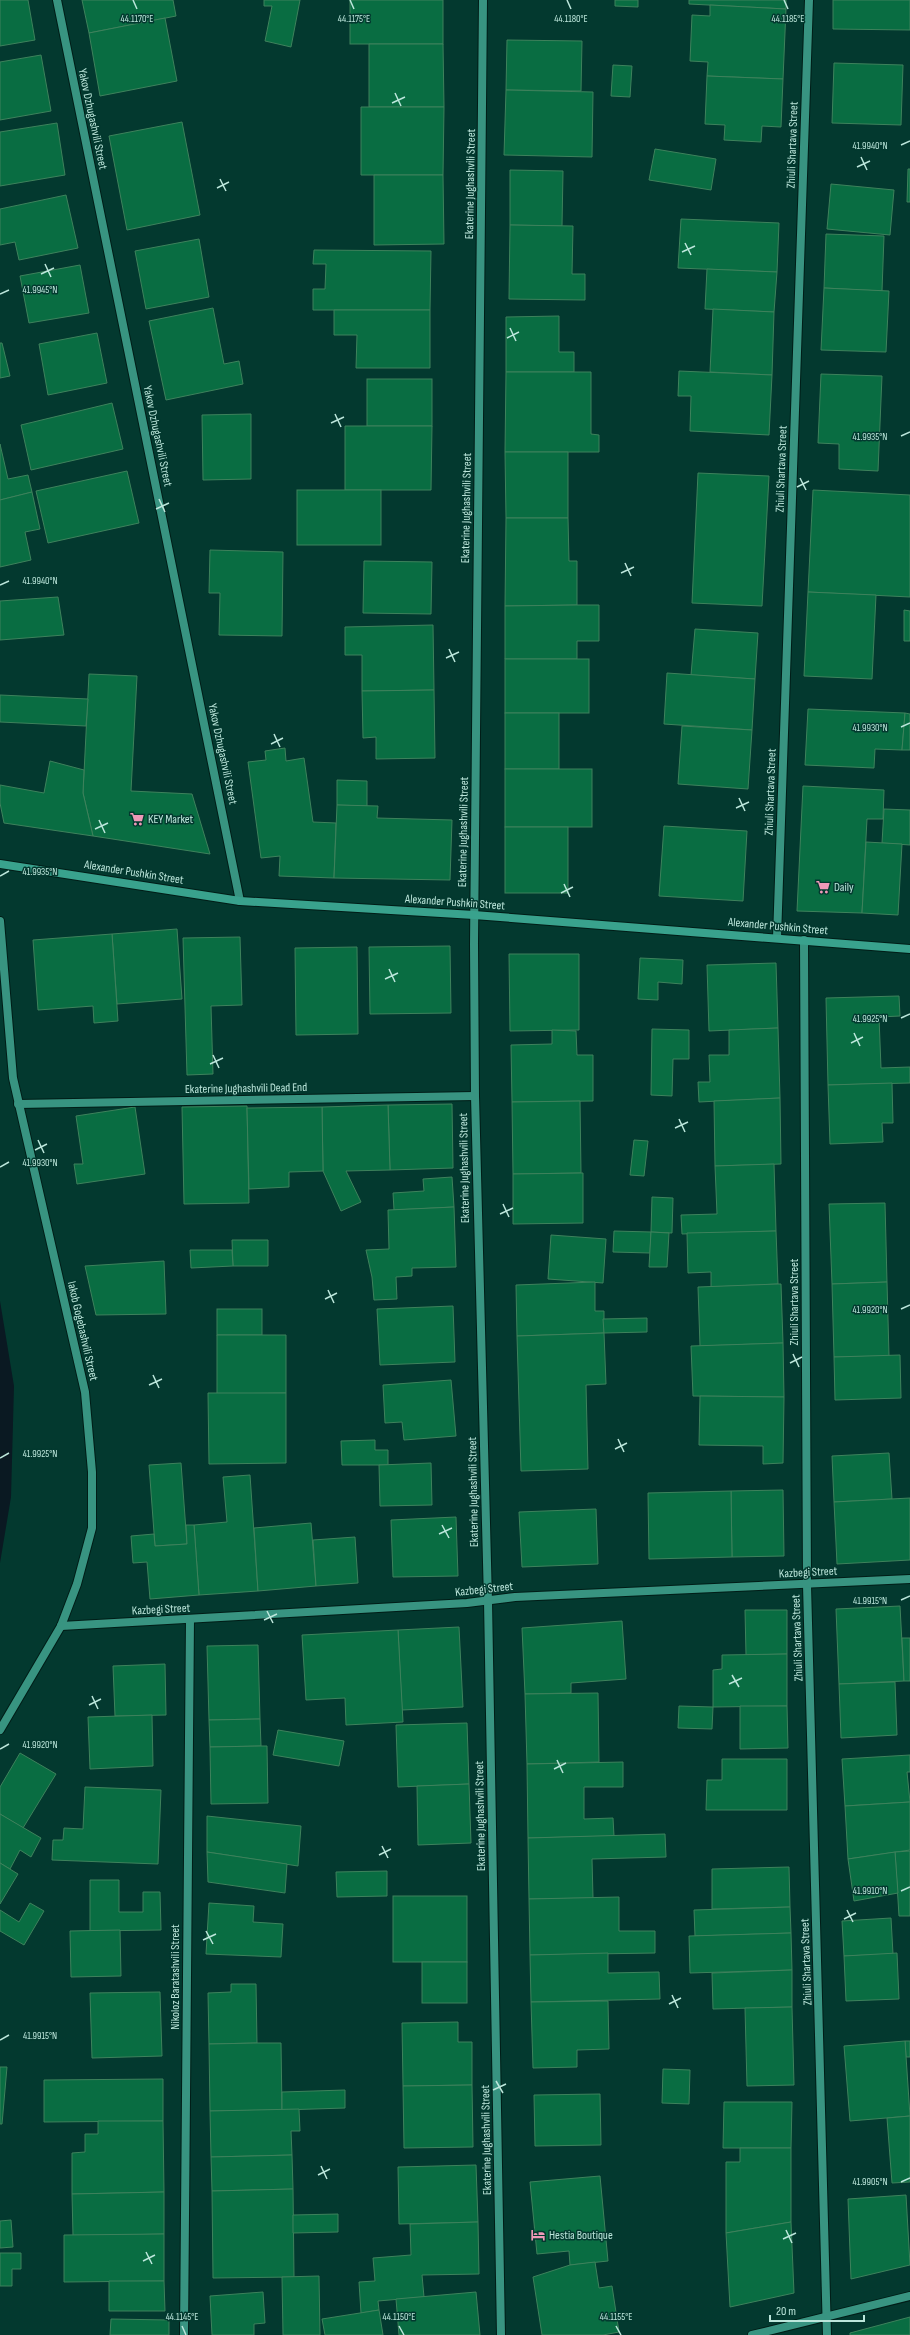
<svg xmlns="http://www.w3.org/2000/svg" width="910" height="2335" viewBox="0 0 910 2335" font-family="'Sofia Sans Condensed',sans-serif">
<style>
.water{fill:#0a1922}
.building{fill:#096d42;stroke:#3e825c}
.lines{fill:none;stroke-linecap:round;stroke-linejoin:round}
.minor-casing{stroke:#011d17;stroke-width:10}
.secondary-casing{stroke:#011d17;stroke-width:10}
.minor{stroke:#389481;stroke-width:8}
.secondary{stroke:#39a28d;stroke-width:8}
.ticks{fill:none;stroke:#bce6db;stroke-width:1.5}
.labels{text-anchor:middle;stroke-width:3;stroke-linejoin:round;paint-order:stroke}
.street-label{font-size:12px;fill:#bce6db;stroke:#03392f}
.poi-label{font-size:12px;fill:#bce6db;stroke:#03392f;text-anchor:start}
.ticks-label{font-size:10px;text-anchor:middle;fill:#bce6db;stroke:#03392f;stroke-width:3;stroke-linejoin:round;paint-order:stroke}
</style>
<rect width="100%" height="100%" fill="#03392f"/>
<polygon class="water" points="0,1301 14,1386 11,1497 0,1563"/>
<g class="building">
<polygon points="0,0 28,0 35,40 0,46"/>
<polygon points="82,0 173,0 176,16 89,33"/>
<polygon points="264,0 300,0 291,47 265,41 272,6 264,6"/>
<rect x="350" y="0" width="93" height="44"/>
<polygon points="615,0 638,0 638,7 615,6"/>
<polygon points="689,0 786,0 786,9 689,4"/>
<polygon points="833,0 910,0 910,30 833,29"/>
<polygon points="710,5 786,9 783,79 707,76 708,62 690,61 692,15 710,16"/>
<polygon points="165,18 177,81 100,96 89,33"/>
<polygon points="507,40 582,41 581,91 506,90"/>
<polygon points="369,44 443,44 444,107 369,107"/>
<polygon points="41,55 51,111 0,120 0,62"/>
<polygon points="834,63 903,65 901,125 832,123"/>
<polygon points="613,65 632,66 630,97 611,96"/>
<polygon points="707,76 783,79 781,127 762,126 761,142 724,140 725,125 705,124"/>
<polygon points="506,90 593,92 592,157 504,155"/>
<polygon points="361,107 444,107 443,175 361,175"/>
<polygon points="182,122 200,215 127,230 109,136"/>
<polygon points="57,123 65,175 0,186 0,132"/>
<polygon points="655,149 716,159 711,190 649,180"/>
<polygon points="908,169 910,169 910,202 907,202"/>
<polygon points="510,170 563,171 562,226 510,225"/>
<polygon points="374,175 443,175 444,244 374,245"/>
<polygon points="831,184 894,190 890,235 827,229"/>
<polygon points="66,195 78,248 19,260 15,242 0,245 0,209"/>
<polygon points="681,219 779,223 777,272 678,268"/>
<polygon points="510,225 573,226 572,274 585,274 585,300 509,299"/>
<polygon points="826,234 884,236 882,291 824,288"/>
<polygon points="199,239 209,297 146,309 135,251"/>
<polygon points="314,250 431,251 430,310 313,310 313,289 325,289 326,264 313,264"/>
<polygon points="80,265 89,313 29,323 20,276"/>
<polygon points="707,269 777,272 774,312 705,309"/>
<polygon points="824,288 889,291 886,352 821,350"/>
<polygon points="213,308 224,364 239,361 243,384 166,400 149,321"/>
<polygon points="713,309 774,312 772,375 710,372"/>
<polygon points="334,310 430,310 430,368 356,368 357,335 334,335"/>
<polygon points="559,316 559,352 574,352 574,372 506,372 506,317"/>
<polygon points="97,333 107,383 48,395 39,344"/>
<polygon points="0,343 2,343 10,376 0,378"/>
<polygon points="679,371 772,375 769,435 690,431 691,396 678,396"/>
<polygon points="506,372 591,372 591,434 599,435 599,452 505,452"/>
<polygon points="821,374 882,376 878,471 839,469 839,444 818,443"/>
<rect x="367" y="379" width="65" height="47"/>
<polygon points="112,403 123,449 31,470 21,425"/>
<polygon points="251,414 251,479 203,480 202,415"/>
<polygon points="345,426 432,426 431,490 345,490"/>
<polygon points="0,444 8,479 28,475 32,492 0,500"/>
<polygon points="505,452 568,452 568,518 506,518"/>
<polygon points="127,471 139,523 48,543 36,491"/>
<polygon points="698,473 769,476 762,606 692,603"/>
<rect x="297" y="490" width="84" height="55"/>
<polygon points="813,490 910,495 910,597 808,592"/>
<polygon points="32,492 40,529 25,532 31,560 0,567 0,500"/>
<polygon points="506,518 568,518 569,561 577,561 577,605 505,606"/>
<polygon points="210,550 283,552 282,636 219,635 220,593 209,593"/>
<polygon points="364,561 432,562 431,614 363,613"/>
<polygon points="808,592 876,595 872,679 804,676"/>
<polygon points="58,597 64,635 0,640 0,601"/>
<polygon points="577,605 599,605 599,641 577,641 577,659 505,659 505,606"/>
<polygon points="904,610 910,611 910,641 904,641"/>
<polygon points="433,625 434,690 362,691 362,655 345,655 345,627"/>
<polygon points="695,629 758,633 755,679 691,675"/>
<rect x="505" y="659" width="84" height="54"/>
<polygon points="667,673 755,679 752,730 664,724"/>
<polygon points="89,674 137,676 131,791 192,794 210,854 93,836 83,793"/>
<polygon points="434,690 435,758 376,759 376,737 363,738 362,691"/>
<polygon points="0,695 88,699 86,726 0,722"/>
<polygon points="808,709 905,713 902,750 875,749 874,768 805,765"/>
<rect x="505" y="713" width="54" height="56"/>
<polygon points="905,713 910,714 910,750 902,750"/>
<polygon points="682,726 752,730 748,789 678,784"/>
<polygon points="285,748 286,761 304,758 313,822 336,823 334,878 279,876 280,856 261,858 248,762 266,760 265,751"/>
<polygon points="50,761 84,770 83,793 93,836 4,823 0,803 0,785 44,793"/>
<rect x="505" y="769" width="87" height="58"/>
<polygon points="337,780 367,781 367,806 337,805"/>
<polygon points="803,786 884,790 883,819 867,819 862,913 797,911"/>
<polygon points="337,805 378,806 377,818 452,820 450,880 334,878"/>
<polygon points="884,809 910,810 910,845 882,843"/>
<polygon points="664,826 747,831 743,901 659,896"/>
<rect x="505" y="827" width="63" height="66"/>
<polygon points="866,842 902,844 898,915 862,913"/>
<polygon points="177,929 182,999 117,1004 112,934"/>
<polygon points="112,934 118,1021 94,1023 93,1006 38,1010 33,940"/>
<polygon points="240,937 242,1005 211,1006 213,1074 187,1075 183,938"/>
<polygon points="450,946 451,1013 370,1014 369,947"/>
<polygon points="357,947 358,1034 296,1035 295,948"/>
<polygon points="509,954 579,954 579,1030 510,1031"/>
<polygon points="640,958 683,960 682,984 658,982 658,1000 638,999"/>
<polygon points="776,963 778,1028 709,1031 707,965"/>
<polygon points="899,996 900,1016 879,1017 881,1068 910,1067 910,1083 828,1085 826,998"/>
<polygon points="778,1028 780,1098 699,1102 698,1082 710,1082 709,1055 729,1055 729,1030"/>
<polygon points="652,1029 689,1030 689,1059 673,1059 672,1096 651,1095"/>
<polygon points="552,1030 576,1031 577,1055 593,1055 593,1101 512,1102 511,1045 552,1044"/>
<polygon points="892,1083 893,1123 882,1123 883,1142 830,1144 828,1085"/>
<polygon points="780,1098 781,1164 715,1166 714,1101"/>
<polygon points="580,1101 581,1173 513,1174 512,1102"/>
<polygon points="452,1104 453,1168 390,1170 388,1105"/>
<polygon points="388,1105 390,1170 346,1171 361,1202 341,1211 323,1171 322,1107"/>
<polygon points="247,1106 249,1203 184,1204 182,1107"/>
<polygon points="135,1107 145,1174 77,1184 74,1164 83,1164 76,1116"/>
<polygon points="322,1107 323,1171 289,1172 289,1187 249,1189 247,1108"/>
<polygon points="634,1140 648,1141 644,1176 630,1175"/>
<polygon points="774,1164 776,1231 682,1234 681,1215 717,1214 715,1166"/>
<polygon points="583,1173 583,1223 513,1224 513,1174"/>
<polygon points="452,1177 454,1207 394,1210 393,1193 424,1191 423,1179"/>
<polygon points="652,1197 673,1198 672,1233 651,1232"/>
<polygon points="885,1203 887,1282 832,1284 829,1204"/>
<polygon points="454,1207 456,1267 412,1268 412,1276 396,1277 397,1299 374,1300 372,1277 366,1250 389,1249 388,1210"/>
<polygon points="614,1231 651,1232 650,1253 613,1252"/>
<polygon points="776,1231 778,1284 711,1287 711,1272 688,1273 687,1233"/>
<polygon points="651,1232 669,1233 667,1267 649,1267"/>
<polygon points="551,1235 606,1239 603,1283 548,1279"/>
<polygon points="232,1240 268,1240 268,1266 233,1266"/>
<polygon points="190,1250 232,1250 233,1266 191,1268"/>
<polygon points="164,1261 166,1314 96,1315 85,1266"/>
<polygon points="595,1282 595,1311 604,1311 604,1333 517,1336 516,1285"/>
<polygon points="887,1282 889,1356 834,1357 832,1284"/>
<polygon points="778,1284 781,1284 783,1343 700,1346 698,1287"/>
<polygon points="453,1306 455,1362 380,1365 377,1309"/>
<rect x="217" y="1309" width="45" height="26"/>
<polygon points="647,1318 647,1332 604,1333 603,1319"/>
<polygon points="604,1333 606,1384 586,1385 588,1469 521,1471 517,1336"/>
<polygon points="217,1335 286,1335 286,1393 217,1394"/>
<polygon points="783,1343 784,1397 693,1396 691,1346"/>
<polygon points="900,1355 901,1398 835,1400 834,1357"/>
<polygon points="451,1380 456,1436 404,1440 402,1422 385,1423 383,1385"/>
<polygon points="208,1393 286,1393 286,1463 209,1464"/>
<polygon points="700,1396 784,1397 783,1463 763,1464 763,1446 699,1445"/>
<polygon points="375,1440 375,1450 388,1450 388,1465 342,1465 341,1441"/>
<polygon points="889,1453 892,1499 834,1502 832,1456"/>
<polygon points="181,1463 187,1544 155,1546 149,1465"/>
<polygon points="431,1463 432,1505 380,1506 379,1465"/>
<polygon points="250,1475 258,1591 199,1595 194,1525 227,1522 223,1477"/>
<polygon points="783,1490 784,1556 732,1557 731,1491"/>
<polygon points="731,1491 732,1557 649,1559 648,1493"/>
<polygon points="910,1498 910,1560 837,1564 834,1502"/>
<polygon points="596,1509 598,1564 522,1567 519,1512"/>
<polygon points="456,1517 458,1576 393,1577 391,1520"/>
<polygon points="311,1523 316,1586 258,1591 254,1528"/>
<polygon points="186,1525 194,1525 199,1595 150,1599 147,1562 133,1563 131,1536 154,1534 155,1546 187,1544"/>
<polygon points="355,1537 358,1583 316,1586 313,1540"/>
<polygon points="900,1606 904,1681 839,1684 836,1609"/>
<polygon points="745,1610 787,1610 787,1654 746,1655"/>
<polygon points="622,1621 626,1679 571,1683 571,1693 525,1694 522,1628"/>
<polygon points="459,1627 463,1707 402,1710 398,1630"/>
<polygon points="398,1630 403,1722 346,1725 345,1698 306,1700 302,1635"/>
<polygon points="902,1638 910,1638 910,1681 904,1681"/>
<polygon points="258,1645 260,1719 209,1720 207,1646"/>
<polygon points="787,1654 787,1706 713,1707 713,1670 722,1669 722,1655"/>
<polygon points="165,1664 166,1715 115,1716 113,1666"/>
<polygon points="895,1682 897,1735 841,1738 839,1684"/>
<polygon points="598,1693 599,1762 527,1764 525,1694"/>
<polygon points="679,1706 713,1707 712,1729 678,1728"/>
<polygon points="740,1706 787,1706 788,1748 740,1749"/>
<polygon points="152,1715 153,1766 90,1769 88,1717"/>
<polygon points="260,1719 261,1746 210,1747 209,1720"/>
<polygon points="467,1723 469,1784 398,1787 396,1725"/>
<polygon points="278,1730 344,1741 339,1766 273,1755"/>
<polygon points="261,1746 267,1746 268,1803 211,1804 210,1747"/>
<polygon points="20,1753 56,1774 23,1828 0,1814 0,1787"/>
<polygon points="910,1755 910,1772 907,1772 910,1802 845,1806 842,1759"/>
<polygon points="722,1759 787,1759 787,1810 706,1810 707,1780 722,1780"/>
<polygon points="623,1762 623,1787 584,1787 584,1819 613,1818 614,1836 528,1838 527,1764"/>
<polygon points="469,1784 471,1843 418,1845 417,1786"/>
<polygon points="85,1787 161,1790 158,1864 52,1860 53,1840 63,1840 64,1828 83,1829"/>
<polygon points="910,1802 910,1850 848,1859 845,1806"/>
<polygon points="0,1814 41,1838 31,1857 20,1850 10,1869 0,1863"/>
<polygon points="207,1816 301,1826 298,1866 207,1852"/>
<polygon points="665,1834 666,1857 592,1859 593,1898 529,1899 528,1838"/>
<polygon points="910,1851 910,1916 899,1916 895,1852"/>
<polygon points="207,1852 287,1864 285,1893 208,1882"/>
<polygon points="895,1852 898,1893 854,1901 848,1859"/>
<polygon points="0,1863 18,1874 0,1904"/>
<polygon points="789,1867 790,1907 712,1909 712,1869"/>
<polygon points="387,1871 387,1896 337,1897 336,1872"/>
<polygon points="90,1880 119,1880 119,1912 143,1912 143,1892 160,1892 161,1930 90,1931"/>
<rect x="393" y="1896" width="74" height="66"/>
<polygon points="619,1897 619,1931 655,1931 655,1953 530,1955 529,1899"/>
<polygon points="30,1903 44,1911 24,1945 0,1931 0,1910 19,1922"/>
<polygon points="209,1903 254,1906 253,1922 283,1924 281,1957 206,1954"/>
<polygon points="790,1907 791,1933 695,1936 694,1910"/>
<polygon points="891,1918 893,1954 844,1956 842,1921"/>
<polygon points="120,1930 121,1976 71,1977 70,1931"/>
<polygon points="791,1933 792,1970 690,1973 689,1936"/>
<polygon points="608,1953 608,1973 659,1972 660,1999 531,2002 530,1955"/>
<polygon points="897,1953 899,1999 846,2001 844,1956"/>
<rect x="422" y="1962" width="45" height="41"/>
<polygon points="792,1970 792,2007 713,2009 712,1973"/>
<polygon points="231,1984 256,1984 257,2043 209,2044 208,1993 231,1992"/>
<polygon points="160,1992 162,2056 92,2058 90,1993"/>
<polygon points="608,2001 609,2049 577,2050 577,2067 533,2068 531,2002"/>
<polygon points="792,2007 794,2085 747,2086 745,2008"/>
<polygon points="458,2022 458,2042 472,2042 472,2085 403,2086 402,2023"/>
<polygon points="905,2041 910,2041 910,2057 906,2057"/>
<polygon points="905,2041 910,2116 850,2121 844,2046"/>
<polygon points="257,2043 281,2043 282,2110 210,2111 209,2044"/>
<polygon points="0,2067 7,2067 2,2124 0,2124"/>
<polygon points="663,2069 690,2070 689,2104 662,2103"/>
<polygon points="163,2079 163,2121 44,2122 44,2080"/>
<polygon points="472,2085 473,2147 404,2148 403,2086"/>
<polygon points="345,2090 345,2108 282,2110 282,2092"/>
<polygon points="600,2094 601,2145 535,2146 534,2095"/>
<polygon points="724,2102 792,2102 791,2148 723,2148"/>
<polygon points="299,2109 300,2131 291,2131 292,2155 211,2157 210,2111"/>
<polygon points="910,2116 910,2182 892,2183 887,2118"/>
<polygon points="98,2121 163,2121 164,2192 72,2194 72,2153 85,2152 85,2134 98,2134"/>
<polygon points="740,2148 791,2148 791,2222 726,2233 726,2162 740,2162"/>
<polygon points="292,2155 293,2189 212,2191 211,2157"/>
<polygon points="476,2165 478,2222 399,2224 398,2167"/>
<polygon points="600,2176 608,2261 570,2265 569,2251 537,2254 530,2182"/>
<polygon points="293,2189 294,2277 213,2278 212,2191"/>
<polygon points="164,2192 164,2234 73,2236 72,2194"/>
<polygon points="906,2195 910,2265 851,2279 848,2199"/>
<polygon points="338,2214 338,2232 293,2233 293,2215"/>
<polygon points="11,2220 13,2247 0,2248 0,2221"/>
<polygon points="478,2222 479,2274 422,2275 424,2297 378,2301 379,2310 361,2313 359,2282 375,2281 373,2258 411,2255 410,2224"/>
<polygon points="791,2222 794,2293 730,2307 726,2233"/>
<polygon points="164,2234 164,2281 64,2282 64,2235"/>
<polygon points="0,2253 21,2253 21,2269 12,2269 12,2286 0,2286"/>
<polygon points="595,2262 599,2288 612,2286 619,2332 603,2335 542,2335 533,2277 570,2265"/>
<polygon points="319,2276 320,2335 283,2335 282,2277"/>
<polygon points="109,2281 164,2281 165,2311 109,2311"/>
<polygon points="263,2292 265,2323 254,2324 254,2335 212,2335 210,2296"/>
<polygon points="476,2292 480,2335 399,2335 396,2299"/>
<polygon points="379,2310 383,2335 325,2335 322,2319"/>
<polygon points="910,2317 910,2335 850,2335 850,2333"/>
<polygon points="111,2319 169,2320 169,2335 110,2335"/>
</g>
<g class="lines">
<defs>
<g id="minor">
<polyline points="57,0 240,901"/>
<polyline points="483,0 474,944 475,1096 488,1601 501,2335"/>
<polyline points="0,921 13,1078 85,1392 92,1472 92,1528 77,1584 61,1626 0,1730"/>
<polyline points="777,938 809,0"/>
<polyline points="804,940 807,1585 827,2335"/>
<polyline points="18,1104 475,1096"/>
<polyline points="61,1626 467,1603 515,1597 910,1579"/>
<polyline points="184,2335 190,1619"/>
<polyline points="752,2335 910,2296"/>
</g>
<polyline id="secondary" points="0,864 240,901 474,915 910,949"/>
</defs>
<use href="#minor" class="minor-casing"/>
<use href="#secondary" class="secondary-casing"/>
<use href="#minor" class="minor"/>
<use href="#secondary" class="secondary"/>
</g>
<path class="ticks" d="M133,0l4,9M350,0l4,9M567,0l4,9M784,0l4,9M395,93l6,13M392,103l13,-6M901,145l9,-4M861,157l6,13M857,167l13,-6M220,179l6,12M217,188l12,-6M685,243l6,12M682,252l13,-6M45,264l6,13M41,274l13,-6M0,294l9,-4M510,328l6,13M507,338l12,-6M335,414l6,13M331,423l13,-6M901,436l9,-4M800,478l6,12M797,487l12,-6M159,499l6,13M156,509l13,-6M625,563l6,13M621,573l13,-6M0,585l9,-4M449,649l6,13M446,658l13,-6M901,727l9,-4M274,734l6,13M271,744l12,-6M739,798l6,13M736,808l13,-6M99,820l6,13M95,829l13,-6M0,876l9,-5M564,884l6,13M561,893l12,-6M389,969l6,13M385,979l13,-6M901,1018l9,-4M854,1033l6,13M851,1043l12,-6M213,1055l6,13M210,1064l13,-6M679,1119l6,13M675,1128l13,-6M38,1140l6,13M35,1150l12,-6M0,1167l9,-5M503,1204l6,13M500,1214l13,-6M328,1290l6,13M325,1299l12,-6M901,1309l9,-4M793,1354l6,13M790,1363l12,-6M153,1375l6,13M149,1385l13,-6M618,1439l6,13M615,1449l12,-6M0,1458l9,-5M442,1525l7,13M439,1534l13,-6M901,1600l9,-4M267,1611l6,12M264,1620l13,-6M732,1675l7,12M729,1684l13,-6M92,1696l6,13M89,1705l12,-6M0,1749l9,-5M557,1760l6,13M554,1769l12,-6M382,1846l6,12M379,1855l12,-6M901,1891l9,-4M847,1910l6,12M844,1919l12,-6M206,1931l7,13M203,1940l13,-6M672,1995l6,13M669,2004l12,-6M0,2040l9,-5M496,2081l7,12M493,2090l13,-6M321,2166l6,13M318,2175l12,-6M901,2182l9,-4M786,2230l6,13M783,2239l13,-6M146,2252l6,12M143,2261l12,-6M182,2326l4,9M399,2326l5,9M616,2326l5,9"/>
<defs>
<symbol id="supermarket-bare" viewBox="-9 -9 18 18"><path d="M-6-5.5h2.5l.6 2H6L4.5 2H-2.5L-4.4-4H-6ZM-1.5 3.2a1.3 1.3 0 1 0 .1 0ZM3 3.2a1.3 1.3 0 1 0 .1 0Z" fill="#ef9ab8" stroke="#03392f" stroke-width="2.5" paint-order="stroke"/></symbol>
<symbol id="hotel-bare" viewBox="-9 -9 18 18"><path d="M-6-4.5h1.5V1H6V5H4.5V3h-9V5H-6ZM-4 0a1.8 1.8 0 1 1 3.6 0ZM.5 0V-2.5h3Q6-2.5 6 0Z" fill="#ef9ab8" stroke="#03392f" stroke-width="2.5" paint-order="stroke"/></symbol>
</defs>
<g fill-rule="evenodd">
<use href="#supermarket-bare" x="127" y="809" width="20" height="20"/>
<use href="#supermarket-bare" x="813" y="877" width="20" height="20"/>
<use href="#hotel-bare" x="528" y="2225" width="20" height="20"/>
</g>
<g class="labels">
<g class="street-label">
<text transform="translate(93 119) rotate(78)" y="4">Yakov Dzhugashvili Street</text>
<text transform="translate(792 145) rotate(-88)" y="4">Zhiuli Shartava Street</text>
<text transform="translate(470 184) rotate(-89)" y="4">Ekaterine Jughashvili Street</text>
<text transform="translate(158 436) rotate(78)" y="4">Yakov Dzhugashvili Street</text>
<text transform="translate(781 469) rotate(-88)" y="4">Zhiuli Shartava Street</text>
<text transform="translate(466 508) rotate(-89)" y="4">Ekaterine Jughashvili Street</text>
<text transform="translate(223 754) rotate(78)" y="4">Yakov Dzhugashvili Street</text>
<text transform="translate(770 792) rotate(-88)" y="4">Zhiuli Shartava Street</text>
<text transform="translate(463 832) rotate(-89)" y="4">Ekaterine Jughashvili Street</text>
<text transform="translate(134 872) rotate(9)" y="4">Alexander Pushkin Street</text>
<text transform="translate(455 902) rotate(4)" y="4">Alexander Pushkin Street</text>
<text transform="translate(778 926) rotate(5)" y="4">Alexander Pushkin Street</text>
<text transform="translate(246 1088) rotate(-1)" y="4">Ekaterine Jughashvili Dead End</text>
<text transform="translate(464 1168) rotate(-91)" y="4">Ekaterine Jughashvili Street</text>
<text transform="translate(794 1302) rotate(-90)" y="4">Zhiuli Shartava Street</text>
<text transform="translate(83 1331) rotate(77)" y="4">Iakob Gogebashvili Street</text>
<text transform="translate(473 1492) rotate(-91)" y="4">Ekaterine Jughashvili Street</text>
<text transform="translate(808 1572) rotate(-3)" y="4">Kazbegi Street</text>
<text transform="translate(484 1589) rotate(-6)" y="4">Kazbegi Street</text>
<text transform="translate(161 1609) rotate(-3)" y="4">Kazbegi Street</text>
<text transform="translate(797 1638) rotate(-92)" y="4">Zhiuli Shartava Street</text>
<text transform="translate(480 1816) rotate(-91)" y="4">Ekaterine Jughashvili Street</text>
<text transform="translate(806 1962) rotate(-92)" y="4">Zhiuli Shartava Street</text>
<text transform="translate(175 1977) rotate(-90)" y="4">Nikoloz Baratashvili Street</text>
<text transform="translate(486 2140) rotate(-91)" y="4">Ekaterine Jughashvili Street</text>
</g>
<g class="poi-label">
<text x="148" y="823">KEY Market</text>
<text x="834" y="891">Daily</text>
<text x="549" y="2239">Hestia Boutique</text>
</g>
</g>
<g class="ticks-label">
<text x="137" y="22">44.1170°E</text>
<text x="354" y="22">44.1175°E</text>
<text x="571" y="22">44.1180°E</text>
<text x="788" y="22">44.1185°E</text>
<text x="870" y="149">41.9940°N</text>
<text x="40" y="293">41.9945°N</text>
<text x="870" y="440">41.9935°N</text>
<text x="40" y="584">41.9940°N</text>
<text x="870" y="731">41.9930°N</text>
<text x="40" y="875">41.9935°N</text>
<text x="870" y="1022">41.9925°N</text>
<text x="40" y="1166">41.9930°N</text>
<text x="870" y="1313">41.9920°N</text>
<text x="40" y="1457">41.9925°N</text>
<text x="870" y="1604">41.9915°N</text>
<text x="40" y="1748">41.9920°N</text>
<text x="870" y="1894">41.9910°N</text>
<text x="40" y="2039">41.9915°N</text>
<text x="870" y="2185">41.9905°N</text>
<text x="182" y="2320">44.1145°E</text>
<text x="399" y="2320">44.1150°E</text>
<text x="616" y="2320">44.1155°E</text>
</g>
<path d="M770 2315v6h94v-6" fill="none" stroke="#bce6db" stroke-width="2"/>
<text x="776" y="2315" font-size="12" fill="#bce6db" stroke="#03392f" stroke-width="3" paint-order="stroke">20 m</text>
</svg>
